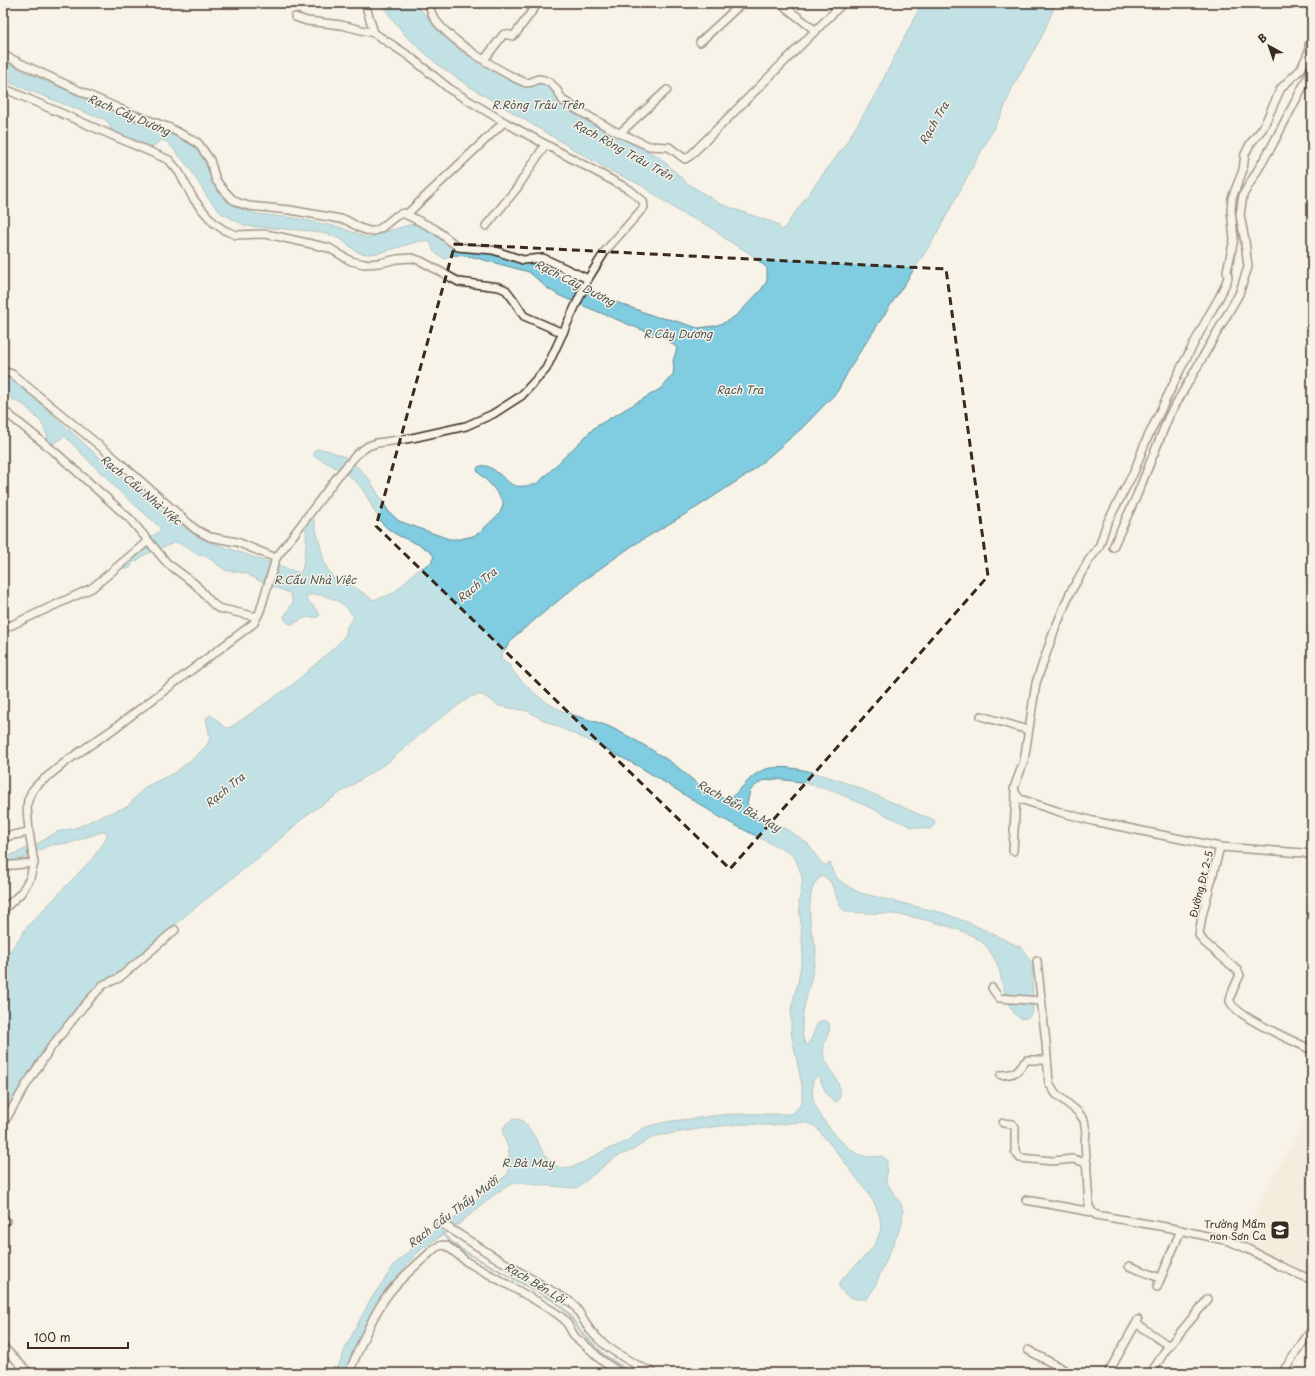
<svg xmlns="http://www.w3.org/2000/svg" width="1315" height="1376" viewBox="0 0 1315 1376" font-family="'Playpen Sans',sans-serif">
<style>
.built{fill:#f2e5d0}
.water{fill:#80cce0;stroke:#648b92}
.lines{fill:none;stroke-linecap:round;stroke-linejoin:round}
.stream{stroke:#648b92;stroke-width:2}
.street-casing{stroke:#3b2a1e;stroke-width:10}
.street{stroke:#f7f3e8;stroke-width:7}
.marked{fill:none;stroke:#3b2a1e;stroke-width:3;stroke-dasharray:8 5;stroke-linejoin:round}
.labels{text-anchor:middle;stroke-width:3;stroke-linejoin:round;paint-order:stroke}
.street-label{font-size:10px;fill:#3b2a1e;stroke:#f7f3e8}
.poi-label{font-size:10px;fill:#3b2a1e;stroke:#f7f3e8;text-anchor:end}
.water-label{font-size:11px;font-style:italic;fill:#4c524e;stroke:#f7f3e8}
</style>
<rect width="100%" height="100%" fill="#f7f3e8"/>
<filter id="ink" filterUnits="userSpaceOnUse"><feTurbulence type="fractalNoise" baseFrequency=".025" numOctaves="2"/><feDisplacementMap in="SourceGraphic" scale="8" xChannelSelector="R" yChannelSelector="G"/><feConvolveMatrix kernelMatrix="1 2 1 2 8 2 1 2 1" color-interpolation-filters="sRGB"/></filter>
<g filter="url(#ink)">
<polygon class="built" points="1312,1108 1312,1276 1244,1241 1264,1193"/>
<path class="water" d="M380,3h35l27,31 40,29 44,23 11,-1 4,-3 11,7 14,20 33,19 59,28 29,27 33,21 57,20 5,7 38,-53 23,-30 30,-49 49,-96h134l-15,35 -27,46 -12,29 -70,129 -78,119 -17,31 -36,37 -50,43 -52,34 -67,40 -51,36 -67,55 -11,15 -3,6c11,5 9,9 16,17 10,10 20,21 32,28 18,13 42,15 62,24 19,9 38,20 56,32 19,11 40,38 62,40 14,-8 20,-23 35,-29 36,-14 123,30 157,45l11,3 4,3 -1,4 -4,4 -18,-2 -74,-34 -36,-11 -26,-3 -14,2 -7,5 -5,5 -3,12 6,12 8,5 25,9 13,8 9,7 14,20 4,1 4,-2 3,9 4,6 7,6 16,9 83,20 29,11 50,24 10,16 1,47 -4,6c-20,11 -27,-38 -30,-48 -3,-9 -8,-17 -14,-24 -14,-16 -73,-30 -94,-31 -15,-1 -29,-1 -43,-2 -15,-5 -8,-24 -24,-36 -18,4 -15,44 -12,58 1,6 4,10 4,15 0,29 -22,68 -11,95h2c9,-6 7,-31 22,-21 3,11 -9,21 -5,33 4,13 24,33 13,46 -12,-3 -13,-17 -19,-26l-5,4c0,6 -1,12 0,19 4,17 29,47 45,55 7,4 17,3 24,2l5,4 -1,22 15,22 2,8 -1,12 -28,64 -7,11c-11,1 -26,-2 -28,-15 12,-19 35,-29 41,-52 4,-19 -10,-36 -21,-51 -12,-15 -23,-31 -36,-45 -3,-4 -6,-9 -10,-11 -9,-5 -29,-1 -39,0 -9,1 -18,-1 -27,-1 -30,1 -60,7 -90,12l-7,3 -17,11 -18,7 -37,30 -5,1 -54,-5 -8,1 -17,11 -35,29 -37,25 -13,13 -22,28 -40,83h-11l10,-26 23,-45 26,-38 26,-24 35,-23 52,-43c0,-7 2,-15 1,-22 -1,-10 -14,-24 3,-32 21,-9 28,49 52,48 15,-1 28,-11 41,-18 7,-3 14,-4 20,-8 7,-4 14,-13 22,-15 14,-5 30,-7 45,-8 17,-3 34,-5 51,-5 16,-1 31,1 46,0l5,-2 8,-9v-18l-11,-53v-23l7,-27 5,-29 -4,-52 3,-16v-9l-6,-16 -5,-6 -68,-35 -83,-52 -50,-26 -45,-20 -17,-10 -29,-5 -16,-11h-7l-6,2 -36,26 -46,39 -79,51 -46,41 -77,61 -66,61 -25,14 -92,130v-158l23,-34 66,-69 13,-18 2,-7 -1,-2h-5l-31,11 -20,2 -39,19h-8v-8h6l28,-12 20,-12 21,-5 21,-10 28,-10 18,-20 31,-15 20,-16 11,-11 3,-7 -4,-20 4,-3c7,3 10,11 18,13l6,-3 58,-40 46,-41 8,-10 1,-8 7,-9c-4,-5 -8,-11 -13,-14 -10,-6 -26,-12 -36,-6l14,16 1,2 -2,2c-4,0 -9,0 -13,1 -8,2 -15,13 -21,-1l9,-15 -3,-9 -26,-10 -19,-10 -20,-3 -19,-14 -8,-1 -10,-7 -12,-6 -32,13 -7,6 -4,1 -3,6 -5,1 -1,-4 25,-22 3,-7 7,-4 2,-4 -44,-39 -37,-37 -15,-16 -14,9 -4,-1 1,-7 -7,-15 -17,-17 -9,-4 -8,-6h-4v-18l12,3 101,93 18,12 37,33 30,21 99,34 2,-3c2,-8 3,-17 4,-25 1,-9 -2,-21 4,-29l3,1 12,48 8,13 23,10 17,12 14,-4 8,-4 20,-20 16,-9 3,-7c-11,-14 -34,-16 -47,-28 -12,-10 -16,-27 -25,-39 -11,-16 -32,-24 -48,-33v-5l3,-2 10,1 18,7 7,4 17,18 20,33 10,9 50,18h11l13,-3 7,-4 20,-19 3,-8v-4l-11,-15 -15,-15 1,-4c14,-7 26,16 38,19 8,1 15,-1 22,-3l57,-56 65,-38 13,-15 1,-6 -1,-7 4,-13 -12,-10 -28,-10 -77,-32 -13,-8 -18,-16 -56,-15 -17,-2 -7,1 -4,3c-7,-4 -13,-6 -13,-14l-4,-4h-8l-41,12 -11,1 -9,-1 -19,-14 -13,-5 -16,-3 -65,-5 -25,-13 -13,-15 -18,-29 -14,-17 -9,-10 -6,-2 -11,9 -36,-16 -4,-5v-4l-6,-5 -10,-3 -81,-32 -10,-5v-19l16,9 124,56 34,11 14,8 10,10 16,37 9,10 14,8 17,5 37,4 45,9 29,11 16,-6 25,-7 7,-1 8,2 33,23 34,3 15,7 21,3 12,-1 19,15 28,15 71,26 16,3 25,8 16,-2 12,-4 12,-8 23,-24 6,-9v-13l-18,-15 -22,-13 -18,-14 -28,-13 -40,-28 -30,-14 -28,-16 -113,-68 -32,-22 -33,-30z"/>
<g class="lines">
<polyline class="stream" points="442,1234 460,1249 556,1302 569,1314 581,1332 604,1355 632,1373"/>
<defs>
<g id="street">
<path d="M430,3c0,3 0,6 1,9 9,24 71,61 95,71l6,-1 6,-3c14,1 19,10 25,22l5,2 8,6 39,22 34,15 20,1 16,12 6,-4 150,-150v-2"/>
<polyline points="780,3 816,31"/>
<polyline points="831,3 834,5 841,5"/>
<polyline points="295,17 307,21 341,25 374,33"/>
<polyline points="700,42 742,3"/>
<polyline points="3,55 95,98 129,113 170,128 198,143 210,160 216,180 221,187 232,199 239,203 249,206 290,210 346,220 360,228 369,231 374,231 381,228 396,216 403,213 435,229 458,247 493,250 523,260 543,258 588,279"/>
<polyline points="484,60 503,35 505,34 513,36 516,33 538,3"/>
<polyline points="3,88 169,160 179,172 193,198 199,206 214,223 224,230 236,235 264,234 276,236 329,248 351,261 364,264 380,263 397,259 412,258 421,261 459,282 499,287 506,290 513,299 524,316 563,333"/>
<polyline points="620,133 667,90"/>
<polyline points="407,214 504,122"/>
<polyline points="486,226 517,188 545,145"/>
<polyline points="3,371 12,374 117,460 195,529 210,537 237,542 276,558"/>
<polyline points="3,410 55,452 130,519 167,563 195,584 212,603 218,608 257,617"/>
<polyline points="1113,547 1137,495 1169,416 1239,294 1248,267 1245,241 1240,215 1243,195 1273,144 1312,69"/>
<polyline points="3,629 92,588 148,541"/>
<polyline points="981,716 1028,730"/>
<polyline points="1016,794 1020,799 1060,812 1093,821 1220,847 1304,853 1312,856"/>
<polyline points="3,837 29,832"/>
<path d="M1220,847l-18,69 -3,19 5,7 33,28 3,5c-2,5 -11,21 -10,26 4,15 66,41 82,49"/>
<polyline points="1013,851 1016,794 1014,788 1024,761 1036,683 1053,634 1070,593 1089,560 1099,547 1107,523 1134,472 1145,443 1181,368 1208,317 1220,296 1228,278 1227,271 1234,239 1231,210 1232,198 1243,170 1245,154 1250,144 1263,128 1281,88 1301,69 1309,51 1309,44 1312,41"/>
<polyline points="3,866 34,863"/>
<polyline points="3,910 21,893 30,878 34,863 29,832 27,807 28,800 32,791 37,785 68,760 112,730 254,623 260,611 276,558 338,476 357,454 368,446 377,443 412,438 466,426 493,414 521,396 546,369 588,279 606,250 644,207 643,201 630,190 506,123 451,90 409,56 374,33 365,3"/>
<polyline points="1037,961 1046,1043 1049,1083 1056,1094 1078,1112 1084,1120 1086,1131 1085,1142 1089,1206 1092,1212 1096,1215 1171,1228 1229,1241 1250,1250 1282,1267 1312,1280"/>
<polyline points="992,988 999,998 1041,1001"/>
<path d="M1001,1075c19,-1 14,-4 26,-15h20"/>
<polyline points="1003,1123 1012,1124 1015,1127 1015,1151 1020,1158 1053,1161 1073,1159 1087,1163"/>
<polyline points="3,1124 26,1085 52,1046 82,1008 103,985 119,978 175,930"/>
<polyline points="1026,1200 1092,1212"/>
<polyline points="3,1219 6,1221"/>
<path d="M440,1224l1,-1 52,33 79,47c8,8 11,19 19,28 14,18 41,32 62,42"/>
<polyline points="1129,1266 1160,1278"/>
<polyline points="1157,1287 1181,1230"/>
<polyline points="1137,1324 1169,1346"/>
<polyline points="3,1347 29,1373"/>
<polyline points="1028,1350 1070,1373"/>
<path d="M349,1373c10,-24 19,-48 33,-70 13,-21 35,-38 53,-55l7,-3 5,1 20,16 68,38 21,13 9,7 10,17 17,14 9,9 19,13"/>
<polyline points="1108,1373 1138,1320"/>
<polyline points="1151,1373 1165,1351 1208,1299"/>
<polyline points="1282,1373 1312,1329"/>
</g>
</defs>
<use href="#street" class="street-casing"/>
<use href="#street" class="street"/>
</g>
</g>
<path d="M0 0H1315V1376H0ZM455,244l491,25 42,307 -258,293 -354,-343z" fill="#f7f3e8" fill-opacity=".55" fill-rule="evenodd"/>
<path class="marked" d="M455,244l491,25 42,307 -258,293 -354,-343z"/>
<defs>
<symbol id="school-square" viewBox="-11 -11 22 22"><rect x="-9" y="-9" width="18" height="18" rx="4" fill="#3b2a1e" stroke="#f7f3e8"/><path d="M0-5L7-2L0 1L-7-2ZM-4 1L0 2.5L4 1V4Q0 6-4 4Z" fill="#fff"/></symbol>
</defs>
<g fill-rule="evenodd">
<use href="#school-square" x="1269" y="1219" width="22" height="22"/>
</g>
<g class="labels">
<g class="street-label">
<text transform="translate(1201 884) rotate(-76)" y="4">Đường Đt 2-5</text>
</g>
<g class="poi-label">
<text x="1266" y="1228">Trường Mầm<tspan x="1266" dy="12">non Sơn Ca</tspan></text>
</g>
<g class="water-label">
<text x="538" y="109">R.Ròng Trâu Trên</text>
<text transform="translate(129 115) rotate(23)" y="4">Rạch Cây Dương</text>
<text transform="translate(934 123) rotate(-60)" y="4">Rạch Tra</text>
<text transform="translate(623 150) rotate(29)" y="4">Rạch Ròng Trâu Trên</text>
<text transform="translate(575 283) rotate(27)" y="4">Rạch Cây Dương</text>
<text x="678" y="338">R.Cây Dương</text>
<text x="740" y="394">Rạch Tra</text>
<text transform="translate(141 490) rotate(40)" y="4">Rạch Cầu Nhà Việc</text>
<text x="315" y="584">R.Cầu Nhà Việc</text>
<text transform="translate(477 585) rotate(-39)" y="4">Rạch Tra</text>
<text transform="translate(225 790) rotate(-39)" y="4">Rạch Tra</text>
<text transform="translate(739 806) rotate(29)" y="4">Rạch Bến Bà May</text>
<text x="528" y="1167">R.Bà May</text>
<text transform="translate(453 1212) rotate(-37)" y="4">Rạch Cầu Thầy Mười</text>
<text transform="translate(535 1283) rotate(31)" y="4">Rạch Bến Lội</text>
</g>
</g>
<rect width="1315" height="1376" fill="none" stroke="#f7f3e8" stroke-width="16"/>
<rect x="8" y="8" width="1299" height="1360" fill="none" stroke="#3b2a1e" stroke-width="1.5" filter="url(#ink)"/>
<g transform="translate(1269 46) rotate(320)" stroke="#f7f3e8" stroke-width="3" paint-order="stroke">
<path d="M0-3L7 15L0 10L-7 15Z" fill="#3b2a1e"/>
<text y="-6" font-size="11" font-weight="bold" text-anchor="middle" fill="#3b2a1e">B</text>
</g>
<path d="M28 1342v6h100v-6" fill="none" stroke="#3b2a1e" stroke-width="2"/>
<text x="34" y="1342" font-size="12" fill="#3b2a1e" stroke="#f7f3e8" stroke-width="3" paint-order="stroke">100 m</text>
</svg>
